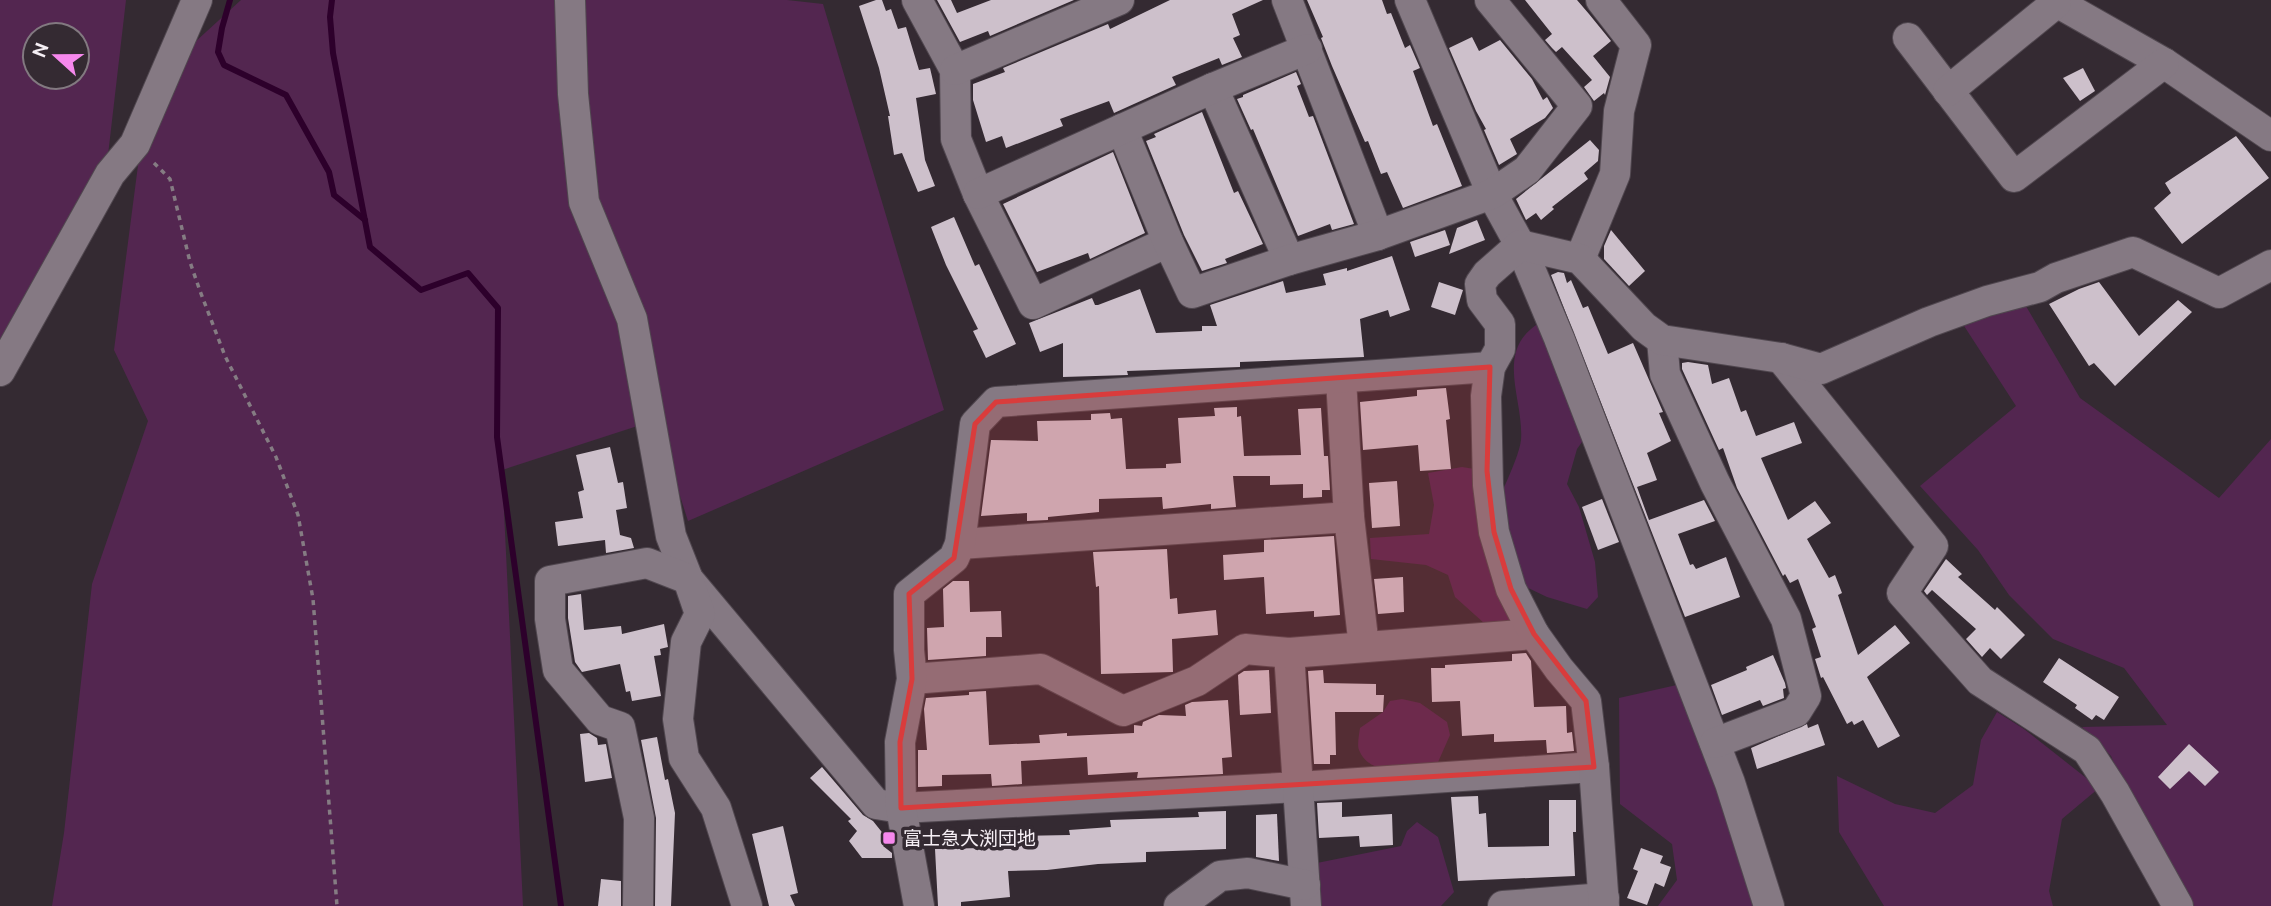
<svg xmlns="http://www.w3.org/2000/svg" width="2271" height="906" viewBox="0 0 2271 906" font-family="Ubuntu,'Noto Sans JP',sans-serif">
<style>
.green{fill:#532650;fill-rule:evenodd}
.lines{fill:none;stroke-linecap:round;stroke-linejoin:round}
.stream{stroke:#2d002b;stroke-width:6}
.building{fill:#cdc0cb}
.minor-casing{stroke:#50474f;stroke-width:32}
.path{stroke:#857c83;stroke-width:3.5;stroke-dasharray:5 5;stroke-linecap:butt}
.minor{stroke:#857983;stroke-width:30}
.marked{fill:#d93c3c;fill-opacity:0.2;stroke:#d93c3c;stroke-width:5;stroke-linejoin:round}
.poi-dot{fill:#f688ed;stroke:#342a32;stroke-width:2.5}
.labels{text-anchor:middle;stroke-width:7;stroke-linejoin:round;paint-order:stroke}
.poi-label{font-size:19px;fill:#f6eff5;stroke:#342a32;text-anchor:start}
</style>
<rect width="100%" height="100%" fill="#342a32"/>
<g class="green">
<path d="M0,0h126l-18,155 -108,200zM35,35h42v42h-42z"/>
<polygon points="241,0 787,0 823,4 944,410 688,521 656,420 502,470 523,906 52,906 64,833 92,584 148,421 114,350 143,127 183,53"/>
<polygon points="2017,291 2080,398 2219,498 2271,439 2271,906 2190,906 2144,835 2111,756 2082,727 2167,725 2124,668 2053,639 2009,595 1978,550 1920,486 2016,406 1955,312"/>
<path d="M1536,325l23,13 33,90 -15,21 -10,35 12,23 16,55 3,35 -11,12 -40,-12 -23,-11 1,49 -31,-3 -39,-35 -7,-22 -22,-10 -55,-6 -1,-21 59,-4 5,-29 -6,-32 34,-6 25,4 10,34c6,-17 22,-48 24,-65 3,-41 -26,-86 15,-115z"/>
<polygon points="1690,682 1762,906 1658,906 1677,880 1672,844 1620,804 1619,698"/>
<path d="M1402,699l18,4 27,19 3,13 -15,34c-23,1 -65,9 -76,-19 -2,-5 0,-15 1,-22l23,-16 7,-11z"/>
<polygon points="1997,712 2024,729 2099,788 2062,819 2049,891 2053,906 1884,906 1839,832 1837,776 1895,804 1935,813 1973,785 1981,740"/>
<polygon points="1417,822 1438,837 1454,892 1441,906 1309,906 1312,864 1401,846 1407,831"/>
</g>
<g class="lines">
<g class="stream">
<polyline points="230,0 222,28 218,52 224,65 286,95 329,172 334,195 365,220"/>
<polyline points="332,0 330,17 333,53 370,247 421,290 468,273 498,308 497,437 561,906"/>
</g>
</g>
<g class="building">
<polygon points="876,0 882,0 886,11 891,9 898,29 906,27 919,70 930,68 936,94 916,98 925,160 935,186 918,192 902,153 894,155 888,116 890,116 879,68 859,6"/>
<polygon points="937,0 951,0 957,13 991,0 1074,0 990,36 988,31 960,42"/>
<polygon points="1170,0 1263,0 1232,14 1240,35 1233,38 1242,57 1222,65 1219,58 1172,77 1176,85 1114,113 1109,101 1060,119 1063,126 1006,148 1002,136 986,142 973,100 973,84 1005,72 1003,68 1108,24 1110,29"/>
<polygon points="1307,0 1382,0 1387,14 1391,13 1405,48 1410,45 1420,68 1413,71 1433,126 1437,124 1462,186 1403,208 1387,172 1381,174 1368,141 1365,142 1332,66 1321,38 1323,37"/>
<polygon points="1525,0 1577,0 1589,14 1611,41 1593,56 1610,77 1605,95 1604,93 1594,101 1584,87 1592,80 1562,47 1556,52 1552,48 1545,40 1552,34"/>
<polygon points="1472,37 1479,51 1500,40 1532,79 1543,100 1547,97 1553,108 1545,118 1510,139 1517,154 1499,165 1484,130 1486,129 1476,111 1449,48"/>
<polygon points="2083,68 2095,91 2080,101 2063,78"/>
<polygon points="1296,72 1301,84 1297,86 1309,117 1313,116 1354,224 1332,230 1330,224 1298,236 1253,129 1251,130 1237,99 1243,97 1243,95"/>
<polygon points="1202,112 1234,193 1238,191 1263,244 1225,259 1227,263 1202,271 1184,235 1146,141 1156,137 1154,134"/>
<polygon points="2236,136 2269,178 2182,244 2154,208 2171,193 2165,183"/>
<polygon points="1590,140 1599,150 1598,161 1584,173 1588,179 1552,207 1554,209 1541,220 1536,213 1526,220 1516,199"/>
<polygon points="1113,152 1145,233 1090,259 1088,253 1037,272 1003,204"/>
<polygon points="954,217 975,266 979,264 1016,344 986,358 973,331 978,329 946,265 931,227"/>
<polygon points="1477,220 1485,240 1449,254 1457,228"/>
<polygon points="1445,230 1450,245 1415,257 1410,242"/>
<polygon points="1611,230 1645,271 1629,286 1604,259 1604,246"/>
<polygon points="1392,256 1410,310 1390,317 1388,310 1360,319 1364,357 1240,362 1240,367 1127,371 1128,375 1063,377 1063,343 1040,352 1029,323 1092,298 1095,305 1098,305 1140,289 1156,333 1202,331 1202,326 1217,326 1210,305 1283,281 1286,293 1326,285 1323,274 1347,268 1347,271"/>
<polygon points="1558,272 1564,273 1567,283 1571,280 1583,308 1588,306 1608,354 1633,343 1663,412 1659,413 1671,441 1647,453 1657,480 1637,487 1649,520 1704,500 1715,521 1678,534 1690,565 1693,564 1696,569 1726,557 1740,597 1685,617 1551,275"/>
<polygon points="1439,282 1463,290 1455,315 1431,307"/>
<polygon points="2099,282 2139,336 2178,300 2192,312 2115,386 2094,363 2089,366 2049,304 2079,289"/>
<polygon points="1688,362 1708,365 1712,384 1729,378 1741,412 1746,410 1756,436 1794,422 1802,443 1761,458 1788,520 1815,501 1831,523 1807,539 1829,578 1835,575 1842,593 1838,595 1858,655 1895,625 1910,643 1867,677 1900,736 1878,748 1863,720 1854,725 1852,721 1847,724 1823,677 1821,678 1815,659 1821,657 1812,629 1816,627 1798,579 1790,583 1785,574 1783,576 1737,488 1723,448 1719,450 1682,369 1682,363"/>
<polygon points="1446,388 1450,419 1446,420 1451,469 1420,471 1418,445 1363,450 1360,402 1417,396 1417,390"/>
<polygon points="1237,407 1237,417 1241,416 1244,456 1301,455 1298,409 1321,408 1324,456 1328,456 1330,490 1322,490 1322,497 1303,498 1303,484 1270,485 1270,476 1233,476 1236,507 1211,509 1211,504 1163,509 1162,497 1099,499 1099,512 1048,517 1048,520 1027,521 1027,513 981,516 991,440 1038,441 1037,421 1091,420 1091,414 1110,413 1111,419 1122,418 1126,469 1166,468 1166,464 1181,463 1178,418 1215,416 1214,408"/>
<polygon points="610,447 618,483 623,482 627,508 616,510 620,535 631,538 634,548 606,553 605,540 558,546 555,522 583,518 578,492 584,490 576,455"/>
<polygon points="1397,481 1400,526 1372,528 1369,483"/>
<polygon points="1602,499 1619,542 1598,550 1582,507"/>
<polygon points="1334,536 1340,615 1314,617 1314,611 1266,614 1264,577 1224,580 1223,555 1264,552 1264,540"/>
<polygon points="1167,549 1170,599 1177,598 1178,614 1216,610 1218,635 1172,639 1173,672 1101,674 1099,586 1096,587 1093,552"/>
<polygon points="1946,559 1962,574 1958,577 1995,610 1997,607 2025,635 2001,659 1990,648 1982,657 1966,639 1976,629 1932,590 1927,595 1924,591"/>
<polygon points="1403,577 1404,612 1378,614 1374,579"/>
<polygon points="953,581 969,581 970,612 1001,611 1002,637 986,637 986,656 928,660 927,628 944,627 943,589"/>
<polygon points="581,594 584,630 621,626 622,634 664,624 668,647 660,649 661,655 654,656 661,696 632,701 630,691 626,692 620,664 582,672 575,662 568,618 568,596"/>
<polygon points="1526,653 1531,661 1534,707 1566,706 1567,733 1572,732 1574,751 1547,753 1546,740 1494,742 1494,734 1462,736 1460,701 1432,702 1431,668 1445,668 1445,665 1512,661 1512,654"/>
<polygon points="1773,655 1785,683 1786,688 1783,689 1784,698 1763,706 1760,700 1722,715 1711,685 1747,670 1746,667"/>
<polygon points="2059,658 2119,697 2104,720 2096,715 2092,720 2075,708 2077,705 2043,682"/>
<polygon points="1269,670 1271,713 1240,715 1238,675 1244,671"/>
<polygon points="1323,670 1324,683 1376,684 1376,695 1384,695 1383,712 1335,712 1336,755 1330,755 1330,764 1314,764 1308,671"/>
<polygon points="986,691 989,745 1040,743 1039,735 1067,733 1067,736 1134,733 1134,725 1142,726 1143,722 1159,715 1186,716 1185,705 1192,702 1228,700 1232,757 1222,758 1223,774 1137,778 1138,772 1088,775 1087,757 1021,761 1022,784 992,786 991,774 942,775 942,786 918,787 918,750 927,750 924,709 926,698 969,695 969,692"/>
<polygon points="1807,724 1808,728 1818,724 1825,745 1757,769 1751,748"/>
<polygon points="589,733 597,738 598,745 606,744 612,778 585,782 580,734"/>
<polygon points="657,737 665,780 668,779 675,813 671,906 655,906 656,818 641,740"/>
<polygon points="2189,744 2219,772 2205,786 2189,771 2170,789 2158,777"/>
<polygon points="822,767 863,815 873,821 889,841 883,846 892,853 892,858 862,858 849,841 857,831 848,821 851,819 810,778"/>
<polygon points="1478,796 1479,814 1486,813 1488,847 1549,846 1549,800 1576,800 1576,832 1573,832 1575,876 1458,881 1451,797"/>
<polygon points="1342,802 1342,817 1392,814 1393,845 1360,847 1359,836 1319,838 1317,803"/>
<polygon points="1226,811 1226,849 1146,852 1146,862 1098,864 1047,870 1008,871 1010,897 961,902 961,906 938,906 935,849 982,848 981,836 1015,834 1015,836 1070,835 1069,830 1111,827 1110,820 1199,817 1198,812"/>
<polygon points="1277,814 1279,861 1256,857 1256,815"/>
<polygon points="783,826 798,893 790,895 795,906 769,906 752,834"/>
<polygon points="1641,848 1663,856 1660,863 1671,867 1664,887 1655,883 1647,905 1627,898 1638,871 1633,869"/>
<polygon points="601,879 621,881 621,906 598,906"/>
</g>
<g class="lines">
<defs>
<g id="minor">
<polyline points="570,0 573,94 584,202 632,319 671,536 688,579 876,804 901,808 1299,787 1594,767"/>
<polyline points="917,0 955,70 956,139 978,194 1033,304 1168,242"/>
<polyline points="1287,0 1378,235"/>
<polyline points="1410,0 1492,194 1520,245 1559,338 1730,783 1769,906"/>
<polyline points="2053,0 2164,63 2271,136"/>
<polyline points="1908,38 2014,177 2164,63"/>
<polyline points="955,70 1119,0"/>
<polyline points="1213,88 1289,260"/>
<polyline points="1948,91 2056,3"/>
<polyline points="1122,129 1168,242 1192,293 1289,260 1378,235 1492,194 1527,170 1577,106 1490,0"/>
<polyline points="978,194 1213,88 1307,49"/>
<polyline points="1580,259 1615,174 1619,111 1636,45 1601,0"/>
<polyline points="1662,340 1665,374 1715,483 1786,619 1806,696 1796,712 1715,743"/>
<polyline points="1781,358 1933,546 1902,593 1980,681 2087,750 2115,793 2178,906"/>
<polyline points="0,371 110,174 135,144 197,0"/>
<polyline points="1341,379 1349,517 1364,647"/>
<polyline points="960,544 1349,517"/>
<polyline points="1289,653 1306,906"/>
<polyline points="912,679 1041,669 1123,711 1197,681 1245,649 1289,653 1534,634"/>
<polyline points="638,906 639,818 620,727 600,720 558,670 550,619 550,581 647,563 688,579 700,614 686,642 678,719 684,758 716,808 747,906"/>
<polyline points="919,906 901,808 900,742 912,679 909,650 909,594 954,558 960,544 975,424 996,402 1490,367"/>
<polyline points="1179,906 1220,876 1248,873 1305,885"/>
<polyline points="1503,906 1604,898"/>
<polyline points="1604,906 1594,767 1586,701 1559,669 1534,634 1511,589 1494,532 1488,485 1486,396 1490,367 1500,349 1500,324 1482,300 1480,284 1487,274 1520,245 1580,259 1644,327 1662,340 1781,358 1821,369 1929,322 1987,301 2040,287 2056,278 2133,252 2219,293 2271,265"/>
</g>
</defs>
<use href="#minor" class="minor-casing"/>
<polyline class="path" points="154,163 170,179 190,262 200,291 225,356 276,457 298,515 313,599 337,906"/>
<use href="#minor" class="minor"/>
</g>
<path class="marked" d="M1490,367l-3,104 7,61 17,57 23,45 52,67 8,66 -693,41 -1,-66 12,-63 -3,-85 45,-36 21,-134 21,-22z"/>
<rect class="poi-dot" x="882" y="831" width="14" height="14" rx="3.5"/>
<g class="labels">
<g class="poi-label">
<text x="903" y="845">富士急大渕団地</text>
</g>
</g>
<g transform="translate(56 56) rotate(291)"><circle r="33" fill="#342a32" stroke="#827980" stroke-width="2"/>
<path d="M0-5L12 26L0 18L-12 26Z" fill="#f688ed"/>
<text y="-10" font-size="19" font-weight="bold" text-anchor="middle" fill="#f6eff5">N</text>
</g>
</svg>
